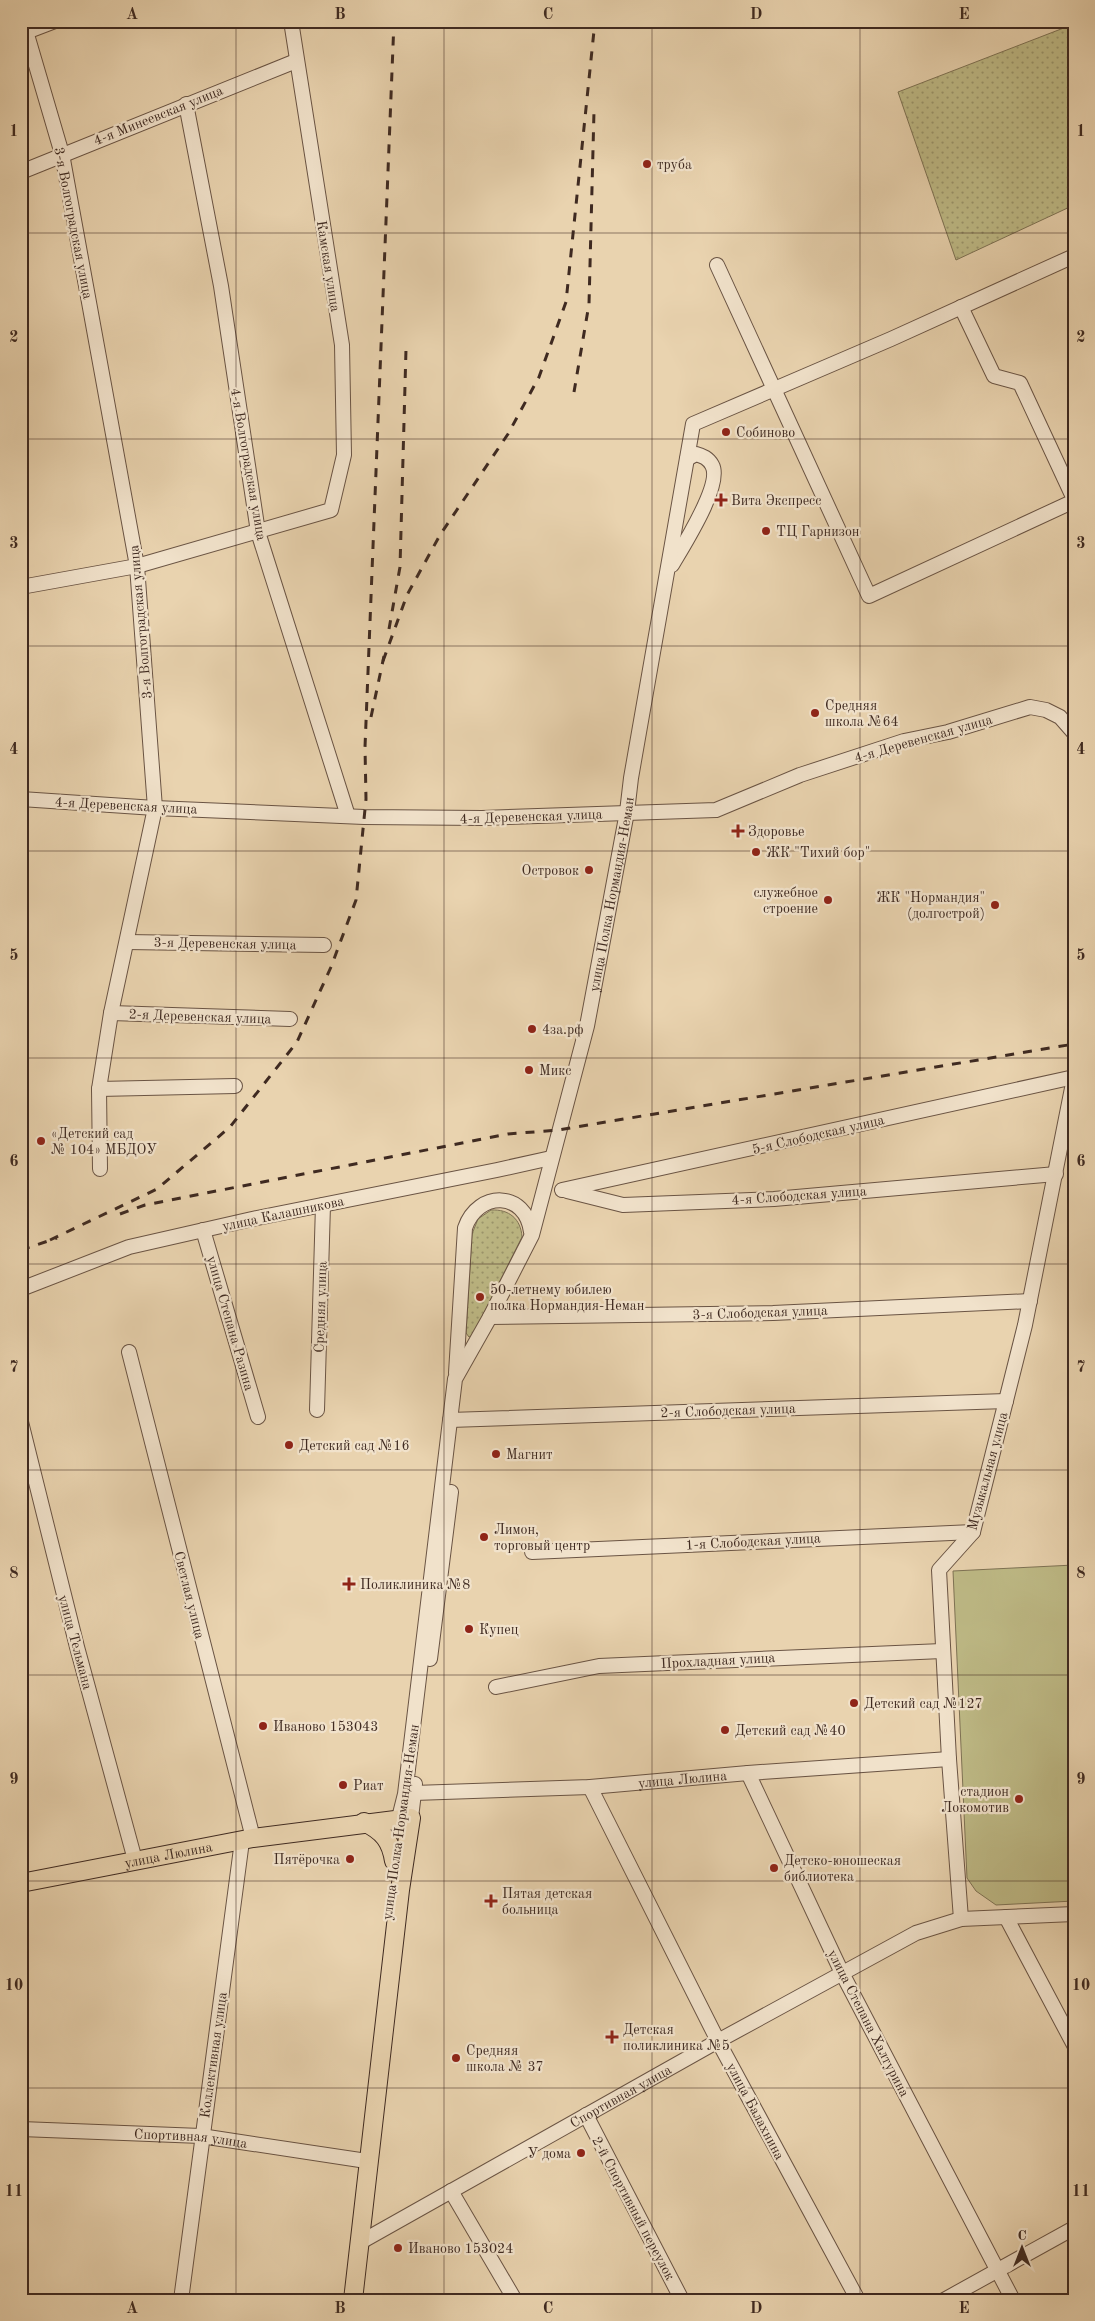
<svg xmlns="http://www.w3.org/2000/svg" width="1095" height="2321" viewBox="0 0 1095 2321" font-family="'Old Standard TT',serif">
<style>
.grass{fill:url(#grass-dots);stroke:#7e7254}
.park{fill:#beba86;stroke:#7e7254}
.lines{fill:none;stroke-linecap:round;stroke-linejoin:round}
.minor-casing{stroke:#6a5444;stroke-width:16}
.major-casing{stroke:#3f2a21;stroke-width:20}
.minor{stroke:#f1e2cb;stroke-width:14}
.major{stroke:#e9d3af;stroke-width:18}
.rail{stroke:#3f2a21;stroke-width:3;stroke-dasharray:9 9;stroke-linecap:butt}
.grid{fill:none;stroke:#3f2a21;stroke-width:1;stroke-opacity:0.55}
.poi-dot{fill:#8f2418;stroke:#f1e2cb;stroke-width:2}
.labels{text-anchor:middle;stroke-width:4.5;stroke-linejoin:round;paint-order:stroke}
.street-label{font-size:14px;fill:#3f2a21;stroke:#f1e2cb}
.poi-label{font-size:14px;fill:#3f2a21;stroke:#f1e2cb;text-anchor:start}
.neatline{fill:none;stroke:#3f2a21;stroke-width:2}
.grid-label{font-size:16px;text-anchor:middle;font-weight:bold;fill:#3f2a21}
</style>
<defs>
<pattern id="grass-dots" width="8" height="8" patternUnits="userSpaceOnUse" patternTransform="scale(1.25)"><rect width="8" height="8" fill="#beba86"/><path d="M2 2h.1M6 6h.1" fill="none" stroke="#9c976d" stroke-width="1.8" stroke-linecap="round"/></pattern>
</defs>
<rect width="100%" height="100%" fill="#e9d3af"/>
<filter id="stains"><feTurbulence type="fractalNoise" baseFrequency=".004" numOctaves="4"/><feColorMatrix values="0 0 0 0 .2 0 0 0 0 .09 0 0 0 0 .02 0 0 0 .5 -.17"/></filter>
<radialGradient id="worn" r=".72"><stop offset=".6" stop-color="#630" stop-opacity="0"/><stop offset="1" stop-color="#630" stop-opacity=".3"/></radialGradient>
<g class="grass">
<polygon points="1074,24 1074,205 956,260 898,92"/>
<path d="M491,1210c18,-1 30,9 31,27l-49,98 -4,2 -3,-4 6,-99 6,-15z"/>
</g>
<polygon class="park" points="1074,1565 1074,1901 996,1905 976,1891 967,1878 953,1571"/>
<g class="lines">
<defs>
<g id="minor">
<polyline points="23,21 62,154 137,566 155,808 111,1013 99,1089 100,1169"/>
<polyline points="21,34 55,21"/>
<polyline points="186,104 221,286 258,532 348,816"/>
<polyline points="21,172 296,61"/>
<polyline points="717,265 869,596 1074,501"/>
<polyline points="961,307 994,376 1020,383 1074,499"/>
<path d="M672,565c11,-19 51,-81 40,-100 -4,-7 -9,-9 -16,-11l-9,5"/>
<polyline points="21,587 137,566 331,510 344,455 342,345 291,21"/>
<polyline points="21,799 155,808 364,817 482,818 716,810 800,775 904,741 948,732 1030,707 1046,710 1060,717 1074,733"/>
<polyline points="127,942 324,945"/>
<polyline points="111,1013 290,1019"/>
<polyline points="99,1089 235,1086"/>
<polyline points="562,1190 1074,1077"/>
<polyline points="567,1191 623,1205 774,1199 1056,1174"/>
<polyline points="203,1230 258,1417"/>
<polyline points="21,1289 129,1247 252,1219 497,1170 551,1158"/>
<polyline points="490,1317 773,1313 1030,1301"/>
<polyline points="129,1352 253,1838"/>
<path d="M456,1373l9,-145c13,-38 61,-37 66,4"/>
<polyline points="317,1410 323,1205"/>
<polyline points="450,1420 1006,1401"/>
<polyline points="21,1422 77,1647 135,1860"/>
<polyline points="532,1552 973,1532"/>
<polyline points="430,1659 451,1492"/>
<polyline points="496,1687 599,1666 942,1651"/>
<polyline points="748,1773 842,1973 1013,2300"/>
<polyline points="590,1787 718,2041 858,2300"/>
<path id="s1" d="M414,1793l176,-6 158,-14 201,-14"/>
<path id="s2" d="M399,1818l6,-24 50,-415 35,-62 42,-82 55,-209 40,-214 4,-34 62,-354 198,-85 183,-83"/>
<polyline points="411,1818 415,1784"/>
<polyline points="1006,1917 1074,2045"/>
<polyline points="961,1919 949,1759 939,1570 973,1532 1025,1325 1074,1078"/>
<polyline points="586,2115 682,2300"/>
<path id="s3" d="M21,2129l180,7 159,24"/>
<polyline points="451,2191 515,2300"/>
<path id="s4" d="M359,2243l359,-202 198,-108 45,-14 113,-5"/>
<polyline points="181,2300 242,1841"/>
<polyline points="944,2300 1074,2228"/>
</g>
<g id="major">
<path d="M364,1822c19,9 27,19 30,39"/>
<path id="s5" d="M21,1883l232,-45 158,-20 -11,72 -47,410"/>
</g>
</defs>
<use href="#minor" class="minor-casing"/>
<use href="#major" class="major-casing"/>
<use href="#minor" class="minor"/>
<use href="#major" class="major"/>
<g class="rail">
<polyline points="574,392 589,304 594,111"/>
<polyline points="389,629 400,567 406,349"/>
<polyline points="383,661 407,595 440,535 508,434 539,377 566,302 595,21"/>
<polyline points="371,717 384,656"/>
<polyline points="120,1214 145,1205 508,1134 558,1130 1074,1044"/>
<polyline points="50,1240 157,1189 230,1127 297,1042 331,967 356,900 366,799 365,747 394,21"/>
<polyline points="21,1250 57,1238"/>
</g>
</g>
<path class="grid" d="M236,21v2279M444,21v2279M652,21v2279M860,21v2279M21,233h1053M21,439h1053M21,646h1053M21,851h1053M21,1058h1053M21,1264h1053M21,1470h1053M21,1675h1053M21,1881h1053M21,2088h1053"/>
<g class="poi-dot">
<circle cx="647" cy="164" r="5"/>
<circle cx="726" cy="432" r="5"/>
<path d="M718.5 492.5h5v5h5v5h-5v5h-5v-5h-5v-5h5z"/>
<circle cx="766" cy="531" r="5"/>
<circle cx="815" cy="713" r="5"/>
<path d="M735.5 823.5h5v5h5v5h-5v5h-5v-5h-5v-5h5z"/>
<circle cx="756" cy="852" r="5"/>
<circle cx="589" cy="870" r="5"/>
<circle cx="828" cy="900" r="5"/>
<circle cx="995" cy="905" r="5"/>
<circle cx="532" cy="1029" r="5"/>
<circle cx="529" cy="1070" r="5"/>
<circle cx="41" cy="1141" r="5"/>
<circle cx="480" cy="1297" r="5"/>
<circle cx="289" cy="1445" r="5"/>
<circle cx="496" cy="1454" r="5"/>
<circle cx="484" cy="1537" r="5"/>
<path d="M346.5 1576.5h5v5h5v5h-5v5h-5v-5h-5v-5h5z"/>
<circle cx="469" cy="1629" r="5"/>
<circle cx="854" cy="1703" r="5"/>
<circle cx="263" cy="1726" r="5"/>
<circle cx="725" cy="1730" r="5"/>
<circle cx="343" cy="1785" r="5"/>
<circle cx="1019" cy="1799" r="5"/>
<circle cx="350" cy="1859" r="5"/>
<circle cx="774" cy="1868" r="5"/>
<path d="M488.5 1893.5h5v5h5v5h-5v5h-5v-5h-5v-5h5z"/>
<path d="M609.5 2029.5h5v5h5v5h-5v5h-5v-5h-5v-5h5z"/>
<circle cx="456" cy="2058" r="5"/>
<circle cx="581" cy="2153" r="5"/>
<circle cx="398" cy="2248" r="5"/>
</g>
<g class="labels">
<g class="street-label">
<text transform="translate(158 115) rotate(-22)" y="5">4-я Минеевская улица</text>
<text transform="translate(74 223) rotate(79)" y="5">3-я Волгоградская улица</text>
<text transform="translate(329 266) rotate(81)" y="5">Камская улица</text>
<text transform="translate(249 464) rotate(80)" y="5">4-я Волгоградская улица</text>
<text transform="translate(140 622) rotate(-95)" y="5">3-я Волгоградская улица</text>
<text transform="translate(923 738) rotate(-16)" y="5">4-я Деревенская улица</text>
<text transform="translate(126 805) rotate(3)" y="5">4-я Деревенская улица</text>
<text transform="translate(531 816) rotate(-2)" y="5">4-я Деревенская улица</text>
<text dy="5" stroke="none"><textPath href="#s2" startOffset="956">улица Полка Нормандия-Неман</textPath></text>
<text transform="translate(225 943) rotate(1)" y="5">3-я Деревенская улица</text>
<text transform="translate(200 1016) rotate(2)" y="5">2-я Деревенская улица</text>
<text transform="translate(818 1134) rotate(-13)" y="5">5-я Слободская улица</text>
<text transform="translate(799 1195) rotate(-4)" y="5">4-я Слободская улица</text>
<text transform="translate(283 1213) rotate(-12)" y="5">улица Калашникова</text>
<text transform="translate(320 1307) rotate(-88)" y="5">Средняя улица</text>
<text transform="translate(760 1312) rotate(-2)" y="5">3-я Слободская улица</text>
<text transform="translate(231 1323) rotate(74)" y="5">улица Степана Разина</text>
<text transform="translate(728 1410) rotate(-2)" y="5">2-я Слободская улица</text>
<text transform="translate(987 1471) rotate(-75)" y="5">Музыкальная улица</text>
<text transform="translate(753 1541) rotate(-3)" y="5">1-я Слободская улица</text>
<text transform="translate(190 1595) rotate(76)" y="5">Светлая улица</text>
<text transform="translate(76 1642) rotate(75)" y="5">улица Тельмана</text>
<text transform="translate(718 1660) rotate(-3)" y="5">Прохладная улица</text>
<text dy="5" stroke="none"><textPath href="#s1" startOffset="269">улица Люлина</textPath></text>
<text transform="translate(400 1822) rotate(-82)" y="5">улица Полка Нормандия-Неман</text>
<text dy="5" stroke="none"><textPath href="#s5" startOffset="150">улица Люлина</textPath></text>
<text transform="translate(869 2023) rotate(63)" y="5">улица Степана Халтурина</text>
<text transform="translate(213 2055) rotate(-82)" y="5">Коллективная улица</text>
<text dy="5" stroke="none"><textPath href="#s4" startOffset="300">Спортивная улица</textPath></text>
<text transform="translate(756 2111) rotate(62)" y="5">улица Балахнина</text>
<text dy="5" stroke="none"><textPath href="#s3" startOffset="170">Спортивная улица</textPath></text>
<text transform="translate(634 2208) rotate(62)" y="5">2-й Спортивный переулок</text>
</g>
<g class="poi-label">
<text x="657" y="169">труба</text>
<text x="736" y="437">Собиново</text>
<text x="731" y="505">Вита Экспресс</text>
<text x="776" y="536">ТЦ Гарнизон</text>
<text x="825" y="710">Средняя<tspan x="825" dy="16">школа №64</tspan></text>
<text x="748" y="836">Здоровье</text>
<text x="766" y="857">ЖК "Тихий бор"</text>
<text x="579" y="875" text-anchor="end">Островок</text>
<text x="818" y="897" text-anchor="end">служебное<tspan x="818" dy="16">строение</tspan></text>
<text x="985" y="902" text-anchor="end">ЖК "Нормандия"<tspan x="985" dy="16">(долгострой)</tspan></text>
<text x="542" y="1034">4за.рф</text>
<text x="539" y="1075">Микс</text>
<text x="51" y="1138">«Детский сад<tspan x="51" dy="16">№ 104» МБДОУ</tspan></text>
<text x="490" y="1294">50-летнему юбилею<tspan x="490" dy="16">полка Нормандия-Неман</tspan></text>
<text x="299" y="1450">Детский сад №16</text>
<text x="506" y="1459">Магнит</text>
<text x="494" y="1534">Лимон,<tspan x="494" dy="16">торговый центр</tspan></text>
<text x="360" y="1589">Поликлиника №8</text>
<text x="479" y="1634">Купец</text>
<text x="864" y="1708">Детский сад №127</text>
<text x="273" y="1731">Иваново 153043</text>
<text x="735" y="1735">Детский сад №40</text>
<text x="353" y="1790">Риат</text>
<text x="1009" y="1796" text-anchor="end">стадион<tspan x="1009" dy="16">Локомотив</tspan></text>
<text x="340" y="1864" text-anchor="end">Пятёрочка</text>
<text x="784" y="1865">Детско-юношеская<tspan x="784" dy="16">библиотека</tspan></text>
<text x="502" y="1898">Пятая детская<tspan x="502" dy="16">больница</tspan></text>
<text x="623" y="2034">Детская<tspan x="623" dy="16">поликлиника №5</tspan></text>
<text x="466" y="2055">Средняя<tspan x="466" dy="16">школа № 37</tspan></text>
<text x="571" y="2158" text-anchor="end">У дома</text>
<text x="408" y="2253">Иваново 153024</text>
</g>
</g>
<rect width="1095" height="2321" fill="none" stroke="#e9d3af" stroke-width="55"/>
<g transform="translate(1022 2248)" stroke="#f1e2cb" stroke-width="4" paint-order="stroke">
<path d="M0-4L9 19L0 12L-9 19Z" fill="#3f2a21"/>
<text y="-8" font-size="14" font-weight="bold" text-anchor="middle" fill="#3f2a21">С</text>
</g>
<rect x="28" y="28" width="1040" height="2266" class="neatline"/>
<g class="grid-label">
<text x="132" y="19">A</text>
<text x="340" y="19">B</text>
<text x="548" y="19">C</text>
<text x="756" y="19">D</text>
<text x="964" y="19">E</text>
<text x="14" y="136">1</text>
<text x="1081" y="136">1</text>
<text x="14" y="342">2</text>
<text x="1081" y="342">2</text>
<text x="14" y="548">3</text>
<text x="1081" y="548">3</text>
<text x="14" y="754">4</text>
<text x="1081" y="754">4</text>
<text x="14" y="960">5</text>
<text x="1081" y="960">5</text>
<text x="14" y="1166">6</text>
<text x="1081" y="1166">6</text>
<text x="14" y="1372">7</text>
<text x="1081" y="1372">7</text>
<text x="14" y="1578">8</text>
<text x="1081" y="1578">8</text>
<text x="14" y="1784">9</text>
<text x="1081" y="1784">9</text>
<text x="14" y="1990">10</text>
<text x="1081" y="1990">10</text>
<text x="14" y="2196">11</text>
<text x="1081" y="2196">11</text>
<text x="132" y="2313">A</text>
<text x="340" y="2313">B</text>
<text x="548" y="2313">C</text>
<text x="756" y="2313">D</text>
<text x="964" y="2313">E</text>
</g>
<rect width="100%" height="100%" filter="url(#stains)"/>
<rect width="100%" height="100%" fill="url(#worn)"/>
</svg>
